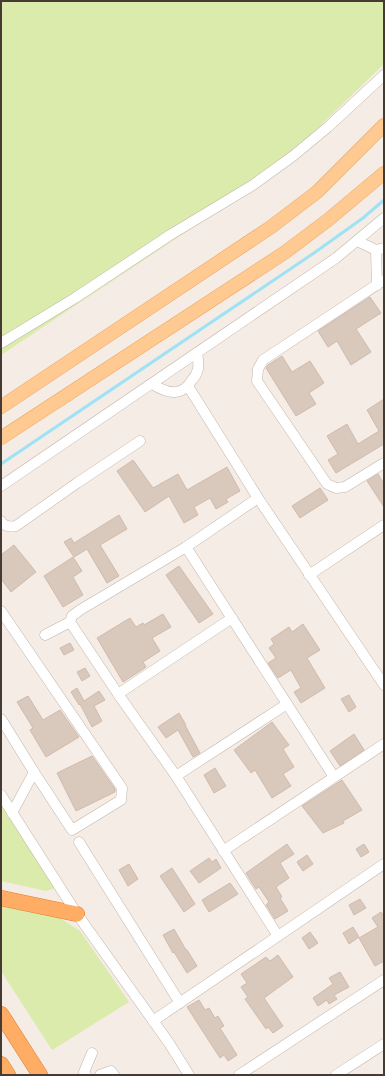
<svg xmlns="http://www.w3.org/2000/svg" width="385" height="1076" viewBox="0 0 385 1076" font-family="Commissioner,sans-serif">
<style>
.green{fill:#daebab}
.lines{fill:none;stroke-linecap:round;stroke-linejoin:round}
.stream{stroke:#9de2f5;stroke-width:3}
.building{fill:#d9c8bc;stroke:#d1bbac}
.minor-casing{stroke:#c2b5aa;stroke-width:11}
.major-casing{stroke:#eba35b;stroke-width:14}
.highway-casing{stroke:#e77d2b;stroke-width:16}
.minor{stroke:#fff;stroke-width:10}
.major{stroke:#ffca92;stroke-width:13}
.highway{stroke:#ffad64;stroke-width:15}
</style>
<rect width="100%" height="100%" fill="#f4ece5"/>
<g class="green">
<polygon points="1,1 384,1 384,64 264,180 1,355"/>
<polygon points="1,805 55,888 46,891 1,881"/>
<polygon points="1,902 52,913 80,931 129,1002 52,1050 1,971"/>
</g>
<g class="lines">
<polyline class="stream" points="1,464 314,253 363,218 384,200"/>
</g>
<g class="building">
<polygon points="370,297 381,313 356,329 371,352 351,365 337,341 328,347 318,331"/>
<polygon points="282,356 292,372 310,361 324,383 309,393 316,404 296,416 266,368 268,365"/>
<polygon points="384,399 384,444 336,473 328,460 338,454 327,436 347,424 358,444 379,431 367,410"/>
<polygon points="133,460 153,488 178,474 187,490 227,467 240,491 226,499 228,502 216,509 210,498 194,507 198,515 184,523 169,496 145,512 117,471"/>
<polygon points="378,474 384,484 384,507 367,481"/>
<polygon points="320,488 328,500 300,518 292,506"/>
<polygon points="119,515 127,529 100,545 119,576 107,583 87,549 74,557 64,542 71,538 74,543"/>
<polygon points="14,545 36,572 11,592 1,579 1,555"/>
<polygon points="73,557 82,571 73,577 83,595 63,607 44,576"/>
<polygon points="179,566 213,614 199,623 166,575"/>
<polygon points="163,614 171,627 152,638 160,651 143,662 146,667 123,682 97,638 130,618 136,627 143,623 144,625"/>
<polygon points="303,624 320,650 307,658 325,688 301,703 294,692 301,688 291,670 278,678 268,663 276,658 269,648 274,644 271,639 289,627 292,632"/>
<polygon points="70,643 74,650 64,655 60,648"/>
<polygon points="85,668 90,676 82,681 77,672"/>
<polygon points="77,688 84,701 99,691 105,700 94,706 102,721 92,727 80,704 79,705 71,692"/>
<polygon points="349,695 356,707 349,712 341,699"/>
<polygon points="28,696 43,720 60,710 79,737 46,757 30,730 33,728 17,702"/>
<polygon points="179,713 186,725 185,725 200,753 193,757 178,730 166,738 158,727"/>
<polygon points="272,722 289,745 283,749 294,767 283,774 291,786 272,798 255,770 251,773 234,750"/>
<polygon points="354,734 364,750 340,766 330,751"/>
<polygon points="92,756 115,789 115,792 76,811 57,773"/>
<polygon points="215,768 226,786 214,793 204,775"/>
<polygon points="342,780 362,810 343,821 344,823 323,833 302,806"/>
<polygon points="287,844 294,854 280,863 289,878 276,887 282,897 280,898 288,911 275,919 266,905 269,902 259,887 256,889 246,873"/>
<polygon points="364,844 369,852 361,857 356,849"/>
<polygon points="307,855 313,864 303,871 297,862"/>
<polygon points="209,858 212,862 216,859 221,868 199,883 190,871"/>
<polygon points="129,864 138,879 128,886 119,870"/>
<polygon points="172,868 195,904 184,912 160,876"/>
<polygon points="230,883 238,894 209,912 202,900"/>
<polygon points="360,899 366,908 354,915 349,905"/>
<polygon points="381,912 384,916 384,961 375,966 359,938 378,927 372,918"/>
<polygon points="353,927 359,937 349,944 343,933"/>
<polygon points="174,929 186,950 187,950 197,966 187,973 174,952 173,953 163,935"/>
<polygon points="310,932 318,943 309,949 302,938"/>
<polygon points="278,955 293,977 264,998 283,1026 273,1033 268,1027 266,1029 245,999 248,997 241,987 247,983 241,974 266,957 270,961"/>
<polygon points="340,972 349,987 334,995 337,999 329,1004 327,1000 318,1006 313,998 333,984 329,978"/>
<polygon points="199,1000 205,1010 209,1008 215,1018 218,1016 224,1026 220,1028 237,1055 228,1061 224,1055 220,1058 187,1007"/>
</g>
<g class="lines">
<defs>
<g id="minor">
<polyline points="357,241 376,250 384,248"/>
<polyline points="376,250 377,285"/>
<polyline points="384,280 263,360 258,369 257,381 327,484 336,488 345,487 384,463"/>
<polyline points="1,343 75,298 170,235 253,185 293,156 328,127 384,75"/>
<path d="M152,384c15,9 29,14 40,-4 3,-3 5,-7 6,-11 1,-5 0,-11 -1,-16"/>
<polyline points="188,386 258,498 384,685"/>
<polyline points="1,486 336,258 384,218"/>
<polyline points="258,498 186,547 80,610 72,616 70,622 118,694 176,776 278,936"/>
<path d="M1,521c3,6 9,6 15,5l61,-43 63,-42"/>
<polyline points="186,547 334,777"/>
<polyline points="309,575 384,525"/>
<polyline points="1,611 122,788 121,800 72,830 34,772"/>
<polyline points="45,635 70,622"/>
<polyline points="118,694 232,618"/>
<polyline points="1,719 34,772 12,813"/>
<polyline points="176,776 287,704"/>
<polyline points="1,795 77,914 169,1043 189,1075"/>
<polyline points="79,842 180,1003"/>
<polyline points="223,851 384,744"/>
<polyline points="153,1021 384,864"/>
<polyline points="86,1075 84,1072 92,1053"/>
<polyline points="100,1075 111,1071 114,1075"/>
<polyline points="239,1075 384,980"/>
<polyline points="336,1075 384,1044"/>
</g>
<g id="major">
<polyline points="1,407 271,227 317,192 384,125"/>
<polyline points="1,438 284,253 328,220 384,173"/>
</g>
<g id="highway">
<polyline points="1,898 77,914"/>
<polyline points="1,1014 40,1075"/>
<polyline points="1,1064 8,1075"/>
</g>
</defs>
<use href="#minor" class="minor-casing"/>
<use href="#major" class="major-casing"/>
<use href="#highway" class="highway-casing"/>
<use href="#minor" class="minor"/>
<use href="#major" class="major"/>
<use href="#highway" class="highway"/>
</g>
<rect width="385" height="1076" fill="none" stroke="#463b34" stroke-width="4"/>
</svg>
